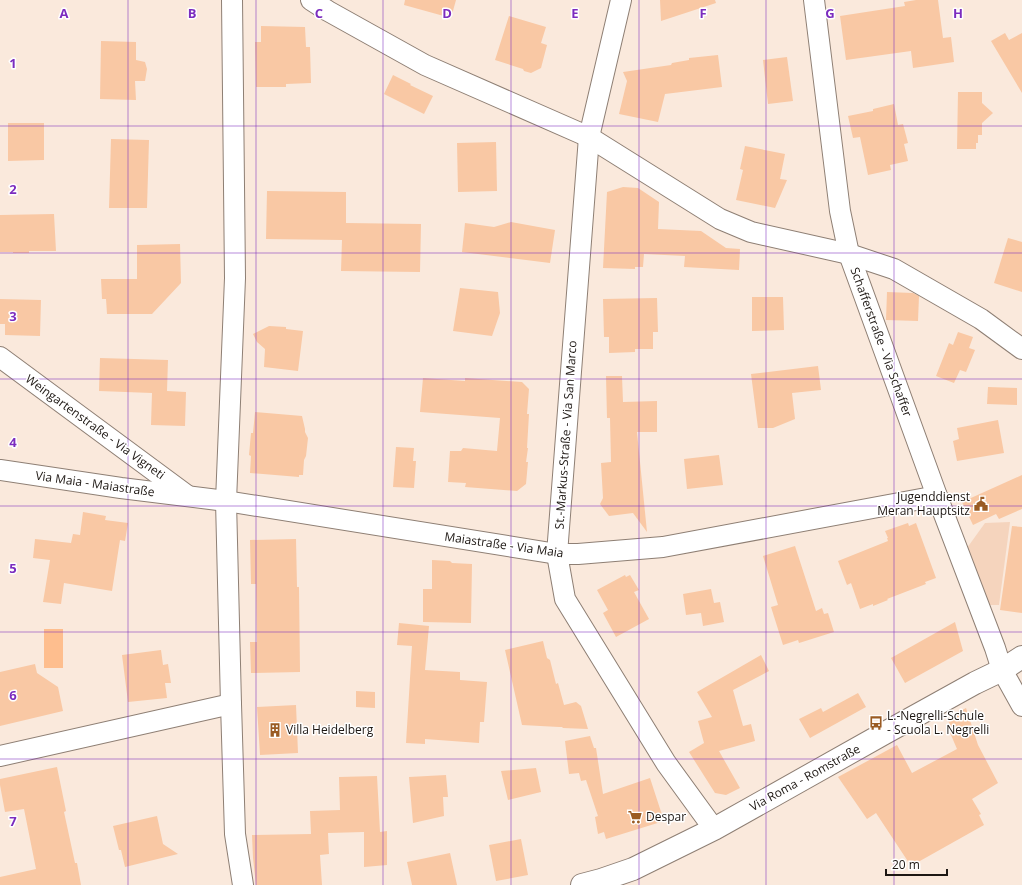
<svg xmlns="http://www.w3.org/2000/svg" width="1022" height="885" viewBox="0 0 1022 885" font-family="'Open Sans',sans-serif">
<style>
.green{fill:#f5d4bd}
.water{fill:#febe8e}
.building{fill:#f9c8a4}
.lines{fill:none;stroke-linecap:round;stroke-linejoin:round}
.minor-casing{stroke:#8e7f74;stroke-width:22}
.tertiary-casing{stroke:#8e7f74;stroke-width:24}
.minor{stroke:#fff;stroke-width:20}
.tertiary{stroke:#fff;stroke-width:22}
.grid{fill:none;stroke:#7b2cbf;stroke-width:1;stroke-opacity:0.55}
.labels{text-anchor:middle;stroke-width:3;stroke-linejoin:round;paint-order:stroke}
.street-label{font-size:12px;fill:#1d1713;stroke:#fff}
.poi-label{font-size:12px;fill:#1d1713;stroke:#fff;text-anchor:start}
.grid-label{font-size:13px;text-anchor:middle;font-weight:bold;fill:#7b2cbf;stroke:#fff;stroke-width:3;stroke-linejoin:round;paint-order:stroke}
</style>
<rect width="100%" height="100%" fill="#fae9dc"/>
<polygon class="green" points="1010,522 999,605 988,605 967,548 985,523"/>
<rect class="water" x="44" y="629" width="19" height="39"/>
<g class="building">
<polygon points="405,0 456,0 451,18 404,5"/>
<polygon points="660,0 715,0 716,3 661,21"/>
<polygon points="916,0 938,0 943,38 951,37 954,62 913,68 911,51 846,60 840,16 905,6 904,2"/>
<polygon points="509,16 546,27 541,43 547,45 541,68 531,73 524,71 523,69 495,60"/>
<polygon points="261,26 305,27 306,47 310,47 311,83 286,84 286,87 256,87 255,42 261,42"/>
<polygon points="1005,33 1009,40 1022,33 1022,93 991,41"/>
<polygon points="101,41 136,42 136,60 145,62 147,69 145,81 135,81 136,100 100,99"/>
<polygon points="718,55 722,87 665,94 658,122 619,114 627,81 623,72 671,65 672,63 689,60 689,58"/>
<polygon points="787,57 793,101 768,104 763,60"/>
<polygon points="393,75 411,84 410,85 433,96 424,114 384,94"/>
<polygon points="958,92 982,92 982,103 993,113 982,123 982,135 978,135 978,143 976,143 976,149 957,149"/>
<polygon points="894,104 898,125 903,124 908,143 904,144 908,161 890,165 891,170 868,175 860,137 853,138 848,116 873,111 873,109"/>
<polygon points="8,123 44,123 44,160 8,161"/>
<polygon points="111,139 149,140 147,208 109,208"/>
<polygon points="496,142 497,191 458,192 457,143"/>
<polygon points="745,146 785,154 780,179 787,180 775,208 736,200 743,170 740,169"/>
<polygon points="623,187 638,188 659,202 658,229 701,231 726,248 740,249 739,270 684,267 685,256 644,254 643,267 635,267 635,269 603,268 607,192"/>
<polygon points="267,191 346,192 346,223 421,224 420,272 341,271 342,240 266,239"/>
<polygon points="54,214 56,251 29,251 29,253 13,253 13,252 0,252 0,215"/>
<polygon points="511,222 555,230 550,263 462,252 465,223 494,227"/>
<polygon points="1008,238 1022,242 1022,292 994,283"/>
<polygon points="180,244 181,283 152,314 107,314 106,299 102,299 101,279 137,279 137,245"/>
<polygon points="460,288 498,292 500,313 492,336 453,331"/>
<polygon points="887,292 913,293 919,296 918,321 886,320"/>
<polygon points="752,297 783,297 784,330 752,331"/>
<polygon points="657,298 658,332 653,332 653,349 635,349 635,352 609,353 609,337 604,337 603,299"/>
<polygon points="0,299 41,300 40,336 5,335 5,324 0,324"/>
<polygon points="269,326 286,327 286,329 303,331 298,371 264,367 265,349 257,342 253,334"/>
<polygon points="958,332 973,337 969,348 975,350 966,372 960,370 954,383 936,376 949,343 953,345"/>
<polygon points="100,358 168,360 167,391 186,392 185,426 151,425 152,393 99,391"/>
<polygon points="818,366 821,390 792,393 795,419 773,428 758,428 751,374"/>
<polygon points="606,376 622,376 623,402 657,401 657,432 637,432 647,532 633,513 609,516 600,504 603,498 601,463 611,462 610,418 607,418"/>
<polygon points="423,378 465,381 465,378 522,382 529,389 527,414 529,414 527,448 528,448 526,462 528,462 526,484 517,491 465,487 466,483 448,482 450,451 461,451 463,448 497,451 500,418 420,412"/>
<polygon points="988,387 1017,388 1017,405 987,404"/>
<polygon points="255,412 302,416 305,429 305,432 308,438 306,456 304,460 303,475 299,475 299,477 250,473 251,456 249,455 251,433 253,433"/>
<polygon points="998,420 1004,453 957,461 953,441 959,439 957,428"/>
<polygon points="396,447 414,448 413,461 416,461 414,488 393,487"/>
<polygon points="719,455 723,485 687,489 684,459"/>
<polygon points="1022,475 1022,509 999,519 996,514 973,525 962,502"/>
<polygon points="83,512 106,516 105,520 128,523 125,541 120,540 112,591 64,583 61,604 43,602 50,560 33,558 35,539 71,543 73,534 80,535"/>
<polygon points="908,523 909,526 916,523 936,578 925,582 926,584 887,599 888,600 873,606 873,604 860,609 851,583 847,585 838,561 888,541 887,538 888,538 885,531"/>
<polygon points="1012,526 1022,527 1022,613 1000,610"/>
<polygon points="296,539 297,587 299,587 300,672 251,673 250,642 257,642 256,584 251,584 250,540"/>
<polygon points="795,546 816,611 822,608 824,614 828,613 834,632 799,643 798,640 783,645 771,607 778,605 763,556"/>
<polygon points="432,560 450,561 452,563 472,564 471,623 423,622 423,589 432,589"/>
<polygon points="625,575 626,577 630,575 639,590 634,592 649,619 616,637 603,613 608,610 597,590"/>
<polygon points="711,589 714,603 720,602 724,622 703,626 701,613 686,615 683,594"/>
<polygon points="955,622 963,651 905,683 891,658"/>
<polygon points="399,623 429,626 425,670 460,672 460,680 487,682 484,722 480,722 479,743 425,739 425,744 406,743 412,646 397,645"/>
<polygon points="543,641 547,658 550,660 556,684 558,683 564,705 576,702 581,706 588,729 563,728 562,727 559,727 522,725 505,650"/>
<polygon points="161,650 163,665 168,664 171,683 165,683 167,698 128,702 122,655"/>
<polygon points="761,655 769,671 733,690 743,726 751,724 755,741 719,751 740,788 726,795 715,793 689,752 704,743 698,721 712,717 697,692"/>
<polygon points="35,664 37,673 58,687 63,711 0,726 0,672"/>
<polygon points="356,691 375,692 375,708 356,707"/>
<polygon points="858,693 866,707 810,738 799,719 821,708 823,712"/>
<polygon points="296,705 298,753 260,755 257,707"/>
<polygon points="966,708 978,745 998,783 972,799 981,814 979,815 984,825 911,866 876,813 867,819 838,777 897,745 912,773 957,749 948,728 951,727 947,718"/>
<polygon points="590,736 594,748 596,748 603,794 650,778 664,821 606,839 604,832 598,834 595,817 598,816 586,780 581,781 579,773 569,774 565,741"/>
<polygon points="57,767 66,811 64,812 75,863 77,863 81,885 0,885 0,877 36,869 24,809 5,812 0,785 0,779"/>
<polygon points="536,768 541,792 508,800 501,771"/>
<polygon points="446,775 448,797 443,797 444,816 413,823 409,777"/>
<polygon points="377,776 380,832 387,831 387,865 364,867 364,832 328,833 329,854 320,855 322,885 256,885 253,858 252,835 311,834 310,811 340,810 339,777"/>
<polygon points="157,816 163,844 178,854 125,867 121,850 119,850 113,826"/>
<polygon points="521,839 528,875 496,881 489,845"/>
<polygon points="450,853 457,885 412,885 407,862"/>
</g>
<g class="lines">
<defs>
<g id="minor">
<polyline points="232,0 235,278 226,501 231,704 235,834 243,885"/>
<polyline points="311,0 328,11 425,65 589,137 720,219 751,232 849,254 894,269 981,319 1022,349"/>
<polyline points="621,0 589,137 557,554 565,599 666,763 714,829"/>
<polyline points="814,0 840,211 849,254 937,496 995,648 1002,670 1022,706"/>
<polyline points="0,357 188,496"/>
<polyline points="0,470 121,488 226,501 557,554 578,554 663,547 937,496"/>
<polyline points="0,756 231,704"/>
</g>
<polyline id="tertiary" points="582,885 601,880 633,869 714,829 883,734 975,683 1002,670 1022,657"/>
</defs>
<use href="#minor" class="minor-casing"/>
<use href="#tertiary" class="tertiary-casing"/>
<use href="#minor" class="minor"/>
<use href="#tertiary" class="tertiary"/>
</g>
<path class="grid" d="M128,0v885M256,0v885M383,0v885M511,0v885M639,0v885M766,0v885M894,0v885M0,126h1022M0,253h1022M0,379h1022M0,506h1022M0,632h1022M0,759h1022"/>
<defs>
<symbol id="civic-bare" viewBox="-9 -9 18 18"><path d="M-.6-6.5H3V-4.5H.6V-3L4-1V1h2V6H-6V1h2V-1L-.6-3ZM-1.2 2.5V6h2.4V2.5Z" fill="#9a5b23" stroke="#fff" stroke-width="2.5" paint-order="stroke"/></symbol>
<symbol id="bus-bare" viewBox="-9 -9 18 18"><path d="M-5-6H5V4H4V6H2V4H-2V6H-4V4H-5ZM-3.5-4V0h7V-4ZM-3.5 1.2v1.5H-2V1.2ZM2 1.2v1.5H3.5V1.2Z" fill="#9a5b23" stroke="#fff" stroke-width="2.5" paint-order="stroke"/></symbol>
<symbol id="building-bare" viewBox="-9 -9 18 18"><path d="M-4-6H4V6H1V3H-1V6H-4ZM-2.5-4.3h1.7v1.8h-1.7ZM.8-4.3h1.7v1.8H.8ZM-2.5-1h1.7V.8h-1.7ZM.8-1h1.7V.8H.8Z" fill="#9a5b23" stroke="#fff" stroke-width="2.5" paint-order="stroke"/></symbol>
<symbol id="supermarket-bare" viewBox="-9 -9 18 18"><path d="M-6-5.5h2.5l.6 2H6L4.5 2H-2.5L-4.4-4H-6ZM-1.5 3.2a1.3 1.3 0 1 0 .1 0ZM3 3.2a1.3 1.3 0 1 0 .1 0Z" fill="#9a5b23" stroke="#fff" stroke-width="2.5" paint-order="stroke"/></symbol>
</defs>
<g fill-rule="evenodd">
<use href="#civic-bare" x="971" y="494" width="20" height="20"/>
<use href="#bus-bare" x="866" y="713" width="20" height="20"/>
<use href="#building-bare" x="265" y="720" width="20" height="20"/>
<use href="#supermarket-bare" x="625" y="807" width="20" height="20"/>
</g>
<g class="labels">
<g class="street-label">
<text transform="translate(881 342) rotate(70)" y="4">Schafferstraße - Via Schaffer</text>
<text transform="translate(95 427) rotate(36)" y="4">Weingartenstraße - Via Vigneti</text>
<text transform="translate(566 435) rotate(-86)" y="4">St.-Markus-Straße - Via San Marco</text>
<text transform="translate(95 484) rotate(8)" y="4">Via Maia - Maiastraße</text>
<text transform="translate(504 545) rotate(8)" y="4">Maiastraße - Via Maia</text>
<text transform="translate(805 778) rotate(-29)" y="4">Via Roma - Romstraße</text>
</g>
<g class="poi-label">
<text x="970" y="501" text-anchor="end">Jugenddienst<tspan x="970" dy="14">Meran Hauptsitz</tspan></text>
<text x="887" y="720">L.-Negrelli-Schule<tspan x="887" dy="14">- Scuola L. Negrelli</tspan></text>
<text x="286" y="734">Villa Heidelberg</text>
<text x="646" y="821">Despar</text>
</g>
</g>
<g class="grid-label">
<text x="64" y="18">A</text>
<text x="192" y="18">B</text>
<text x="319" y="18">C</text>
<text x="447" y="18">D</text>
<text x="575" y="18">E</text>
<text x="703" y="18">F</text>
<text x="830" y="18">G</text>
<text x="958" y="18">H</text>
<text x="13" y="68">1</text>
<text x="13" y="194">2</text>
<text x="13" y="321">3</text>
<text x="13" y="447">4</text>
<text x="13" y="573">5</text>
<text x="13" y="700">6</text>
<text x="13" y="826">7</text>
</g>
<path d="M886 869v6h61v-6" fill="none" stroke="#1d1713" stroke-width="2"/>
<text x="892" y="869" font-size="12" fill="#1d1713" stroke="#ffffff" stroke-width="3" paint-order="stroke">20 m</text>
</svg>
